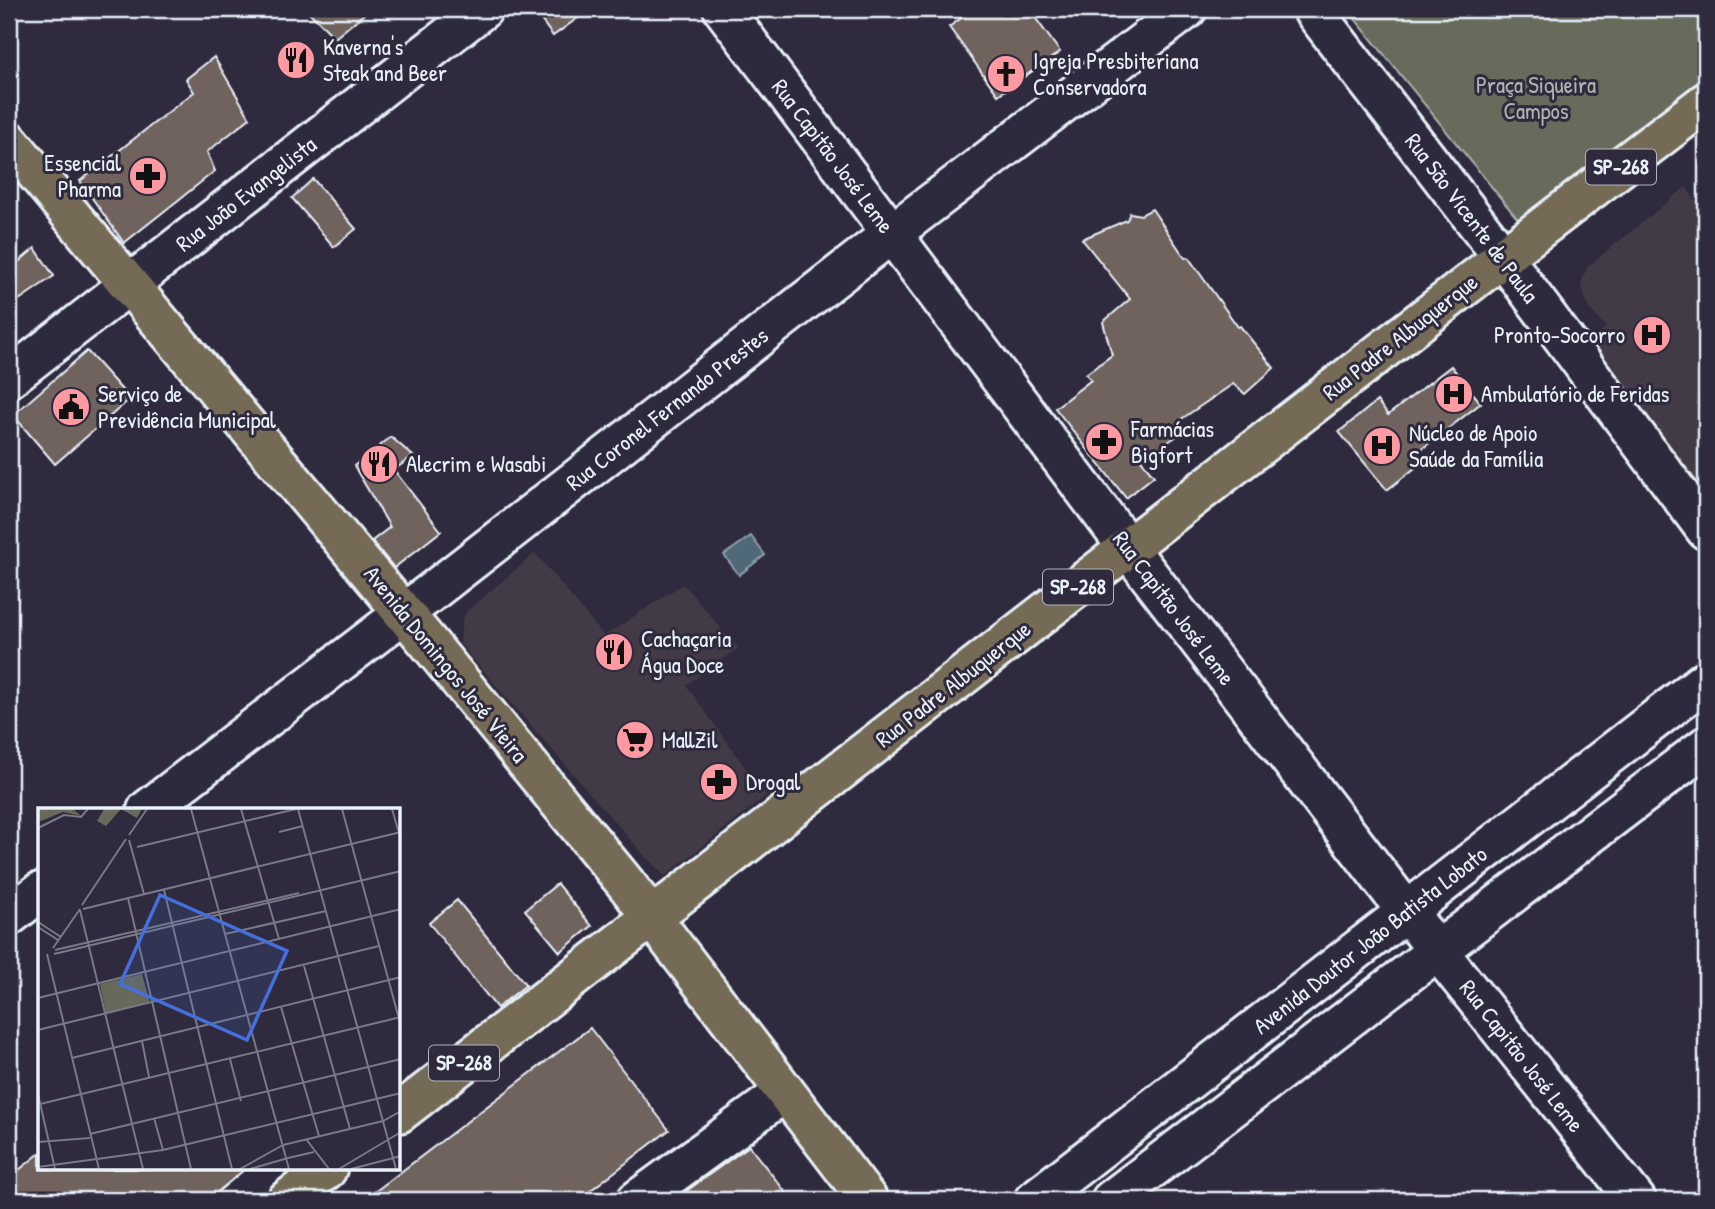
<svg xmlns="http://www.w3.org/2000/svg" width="1715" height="1209" viewBox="0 0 1715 1209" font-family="'Patrick Hand',sans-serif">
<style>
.built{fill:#423b47}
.green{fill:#676a5b;stroke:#a8aeaa;stroke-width:2}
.water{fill:#506978;stroke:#8d9fab;stroke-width:2}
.building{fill:#6f625d;stroke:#e8f1f8;stroke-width:2}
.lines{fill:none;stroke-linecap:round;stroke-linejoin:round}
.minor-casing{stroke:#e8f1f8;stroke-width:44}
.major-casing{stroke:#e8f1f8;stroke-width:44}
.minor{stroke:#2f2a3d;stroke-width:38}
.major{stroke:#756b55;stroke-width:38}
.labels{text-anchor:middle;stroke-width:6;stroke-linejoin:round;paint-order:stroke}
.shield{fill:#2f2a3d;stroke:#b0b5c0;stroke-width:2}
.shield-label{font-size:21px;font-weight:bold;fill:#e8f1f8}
.poi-label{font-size:23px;fill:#e8f1f8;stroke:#2f2a3d;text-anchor:start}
.park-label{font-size:23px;fill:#aeb4b1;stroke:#2f2a3d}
.street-label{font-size:23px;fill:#e8f1f8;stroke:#2f2a3d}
.inset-road{fill:none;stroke:#797a88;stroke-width:2}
.view{fill:#466fde;fill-opacity:0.15;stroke:#466fde;stroke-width:3.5}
.inset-edge{fill:none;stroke:#e8f1f8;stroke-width:3.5}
</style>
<rect width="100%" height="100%" fill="#2f2a3d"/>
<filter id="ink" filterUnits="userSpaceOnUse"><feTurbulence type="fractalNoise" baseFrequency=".0143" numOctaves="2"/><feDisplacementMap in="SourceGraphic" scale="14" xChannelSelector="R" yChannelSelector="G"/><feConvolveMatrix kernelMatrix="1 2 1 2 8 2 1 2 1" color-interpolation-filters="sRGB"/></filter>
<g filter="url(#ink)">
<g class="built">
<polygon points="1686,187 1706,216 1706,501 1591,343 1606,327 1588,307 1581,283 1587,267"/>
<polygon points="535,553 604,636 683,584 738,648 686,685 766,796 665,876 642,853 460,644 462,621 466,612"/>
</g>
<polygon class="green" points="1347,9 1706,9 1706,78 1521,223"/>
<polygon class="water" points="751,536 765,555 739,575 724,555"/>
<g class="building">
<polygon points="306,9 370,9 335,38"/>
<polygon points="533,9 590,9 553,36"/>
<polygon points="974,9 1029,9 1060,52 998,95 949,27"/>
<polygon points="214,57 250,118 207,152 215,171 124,243 80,181 194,92 186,79"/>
<polygon points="313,179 356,229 334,247 292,198"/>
<polygon points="1152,209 1185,258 1188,257 1238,327 1240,326 1274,368 1245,394 1233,384 1180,420 1177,436 1141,460 1154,476 1126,498 1055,408 1091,380 1086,374 1112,355 1103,322 1130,299 1082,239 1127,220 1130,213 1141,215"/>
<polygon points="35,248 54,276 19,300 9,288 9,270"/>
<polygon points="87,351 130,399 55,464 13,415"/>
<polygon points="1451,366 1481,403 1418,452 1425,460 1387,490 1339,432 1377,401 1388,415"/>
<polygon points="391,437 413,456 394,470 441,531 394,568 372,541 390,527 354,466"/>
<polygon points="557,884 592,926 560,952 525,910"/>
<polygon points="457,900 526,985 497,1008 429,923"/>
<polygon points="590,1028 669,1130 578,1200 364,1200"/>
<polygon points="749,1146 792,1200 674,1200"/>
<polygon points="40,1153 40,1169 245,1169 208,1200 9,1200 9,1178"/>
</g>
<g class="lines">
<defs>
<g id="minor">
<polyline points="723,9 1128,548 1407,912 1636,1200"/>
<polyline points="1312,9 1503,257 1706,530"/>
<polyline points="9,378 483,9"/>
<polyline points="147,810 434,590 891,234 1187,9"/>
<polyline points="9,916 40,892"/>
<polyline points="637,1200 785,1092"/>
<polyline points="1034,1200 1706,680"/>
<polyline points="1111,1200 1706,746"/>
</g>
<g id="major">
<polyline points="9,141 432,647 627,885 868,1200"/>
<polyline points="399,1113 1503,257 1706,102"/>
<polyline points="287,1200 327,1169"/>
</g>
</defs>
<use href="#minor" class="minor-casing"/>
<use href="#major" class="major-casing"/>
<use href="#minor" class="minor"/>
<use href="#major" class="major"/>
</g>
</g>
<defs>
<symbol id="restaurant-disc" viewBox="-11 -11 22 22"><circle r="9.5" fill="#ff9aa2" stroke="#2f2a3d"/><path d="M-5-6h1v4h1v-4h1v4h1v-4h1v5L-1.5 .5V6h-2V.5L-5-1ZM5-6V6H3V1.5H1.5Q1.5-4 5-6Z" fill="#111"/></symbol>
<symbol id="church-disc" viewBox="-11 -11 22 22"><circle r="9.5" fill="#ff9aa2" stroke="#2f2a3d"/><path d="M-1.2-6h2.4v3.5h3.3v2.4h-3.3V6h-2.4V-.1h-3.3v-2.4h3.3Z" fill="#111"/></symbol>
<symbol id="pharmacy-disc" viewBox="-11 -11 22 22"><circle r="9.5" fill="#ff9aa2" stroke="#2f2a3d"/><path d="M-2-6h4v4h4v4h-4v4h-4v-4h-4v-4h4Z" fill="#111"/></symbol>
<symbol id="hospital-disc" viewBox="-11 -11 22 22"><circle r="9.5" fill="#ff9aa2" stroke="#2f2a3d"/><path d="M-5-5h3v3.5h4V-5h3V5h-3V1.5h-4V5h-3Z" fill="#111"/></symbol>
<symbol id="civic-disc" viewBox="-11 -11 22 22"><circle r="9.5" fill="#ff9aa2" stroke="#2f2a3d"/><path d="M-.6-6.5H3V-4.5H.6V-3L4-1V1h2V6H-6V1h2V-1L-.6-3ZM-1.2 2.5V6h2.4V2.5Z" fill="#111"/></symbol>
<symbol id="supermarket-disc" viewBox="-11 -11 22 22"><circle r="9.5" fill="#ff9aa2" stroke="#2f2a3d"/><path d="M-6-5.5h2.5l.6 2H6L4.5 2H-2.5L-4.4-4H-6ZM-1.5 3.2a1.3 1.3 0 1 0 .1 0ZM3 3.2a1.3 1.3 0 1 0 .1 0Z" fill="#111"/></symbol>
</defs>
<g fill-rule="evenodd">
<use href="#restaurant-disc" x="274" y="38" width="44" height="44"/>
<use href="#church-disc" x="984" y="52" width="44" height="44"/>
<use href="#pharmacy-disc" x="126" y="154" width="44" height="44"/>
<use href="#hospital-disc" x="1630" y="313" width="44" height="44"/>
<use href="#hospital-disc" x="1432" y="372" width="44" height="44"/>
<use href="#civic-disc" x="49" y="385" width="44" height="44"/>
<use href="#pharmacy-disc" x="1082" y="420" width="44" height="44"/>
<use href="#hospital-disc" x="1360" y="424" width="44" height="44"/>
<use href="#restaurant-disc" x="357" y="442" width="44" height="44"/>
<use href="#restaurant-disc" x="592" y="630" width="44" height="44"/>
<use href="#supermarket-disc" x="613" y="718" width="44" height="44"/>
<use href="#pharmacy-disc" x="697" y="760" width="44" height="44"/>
</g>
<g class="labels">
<g class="shield">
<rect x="1586" y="149.5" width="70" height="35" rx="5"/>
<rect x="1043" y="569.5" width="70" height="35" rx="5"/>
<rect x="429" y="1045.5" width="70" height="35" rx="5"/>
</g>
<g class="shield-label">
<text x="1621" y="174">SP-268</text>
<text x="1078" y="594">SP-268</text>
<text x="464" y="1070">SP-268</text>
</g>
<g class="poi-label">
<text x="323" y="55">Kaverna's<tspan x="323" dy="26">Steak and Beer</tspan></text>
<text x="1033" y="69">Igreja Presbiteriana<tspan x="1033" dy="26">Conservadora</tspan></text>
<text x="121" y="171" text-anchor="end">Essencial<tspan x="121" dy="26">Pharma</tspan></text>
<text x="1625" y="343" text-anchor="end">Pronto-Socorro</text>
<text x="98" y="402">Serviço de<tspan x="98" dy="26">Previdência Municipal</tspan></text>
<text x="1481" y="402">Ambulatório de Feridas</text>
<text x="1131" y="437">Farmácias<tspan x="1131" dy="26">Bigfort</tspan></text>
<text x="1409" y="441">Núcleo de Apoio<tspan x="1409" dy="26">Saúde da Família</tspan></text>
<text x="406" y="472">Alecrim e Wasabi</text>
<text x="641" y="647">Cachaçaria<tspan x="641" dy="26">Água Doce</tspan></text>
<text x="662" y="748">MallZil</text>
<text x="746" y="790">Drogal</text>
</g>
<g class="park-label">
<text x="1536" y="93">Praça Siqueira<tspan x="1536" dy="26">Campos</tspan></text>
</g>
<g class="street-label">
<text transform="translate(833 156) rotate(53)" y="8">Rua Capitão José Leme</text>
<text transform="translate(246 194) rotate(-38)" y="8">Rua João Evangelista</text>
<text transform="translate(1472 218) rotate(53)" y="8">Rua São Vicente de Paula</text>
<text transform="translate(1400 337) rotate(-38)" y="8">Rua Padre Albuquerque</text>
<text transform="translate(667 409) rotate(-38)" y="8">Rua Coronel Fernando Prestes</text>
<text transform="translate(1174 608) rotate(53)" y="8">Rua Capitão José Leme</text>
<text transform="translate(446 664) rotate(51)" y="8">Avenida Domingos José Vieira</text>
<text transform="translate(953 684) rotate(-38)" y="8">Rua Padre Albuquerque</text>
<text transform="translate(1370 940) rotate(-38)" y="8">Avenida Doutor João Batista Lobato</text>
<text transform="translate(1522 1056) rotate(52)" y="8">Rua Capitão José Leme</text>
</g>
</g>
<g transform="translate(38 808)">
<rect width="362" height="362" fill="#2f2a3d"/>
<path d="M0,1h35l8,7 -18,-4 -25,10zM66,1h38l-5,9 -16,-9 -15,17 -9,-5zM104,166l8,29 -44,10 -6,-29z" fill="#676a5b"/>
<path class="inset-road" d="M153,1l98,360M203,1l38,130M260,1l98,360M304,1l59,217M354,1l9,31M0,20l26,-13 17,2 7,-8M241,24l24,-6M91,27l18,-26M91,32l15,54M99,39l159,-38M126,82l68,279M90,90l63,271M44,97l44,-66M45,101l318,-77M42,102l63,259M0,114l23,15M0,119l20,13M187,126l101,-23M15,140l27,-39M17,142l244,-57M9,146l52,215M16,146l347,-83M266,158l46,163M0,190l363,-89M243,199l38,129M0,222l341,-84M104,233l7,36M34,250l329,-81M192,251l11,42M0,286l17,75M2,296l361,-87M116,310l9,32M52,326l311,-75M268,331l23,30M0,334l52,-4M245,337l100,-24 18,-10M250,350l26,-6M0,359l125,-17 238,-57M202,361l43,-24M212,361l38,-11M301,361l62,-37M313,361l50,-13"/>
<path class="view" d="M122,87l127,56 -40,89 -127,-56z"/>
<rect width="362" height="362" class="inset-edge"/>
</g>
<rect width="1715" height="1209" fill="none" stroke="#2f2a3d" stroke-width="35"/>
<rect x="18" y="18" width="1680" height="1174" fill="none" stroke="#e8f1f8" stroke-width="2.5" filter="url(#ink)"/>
</svg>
